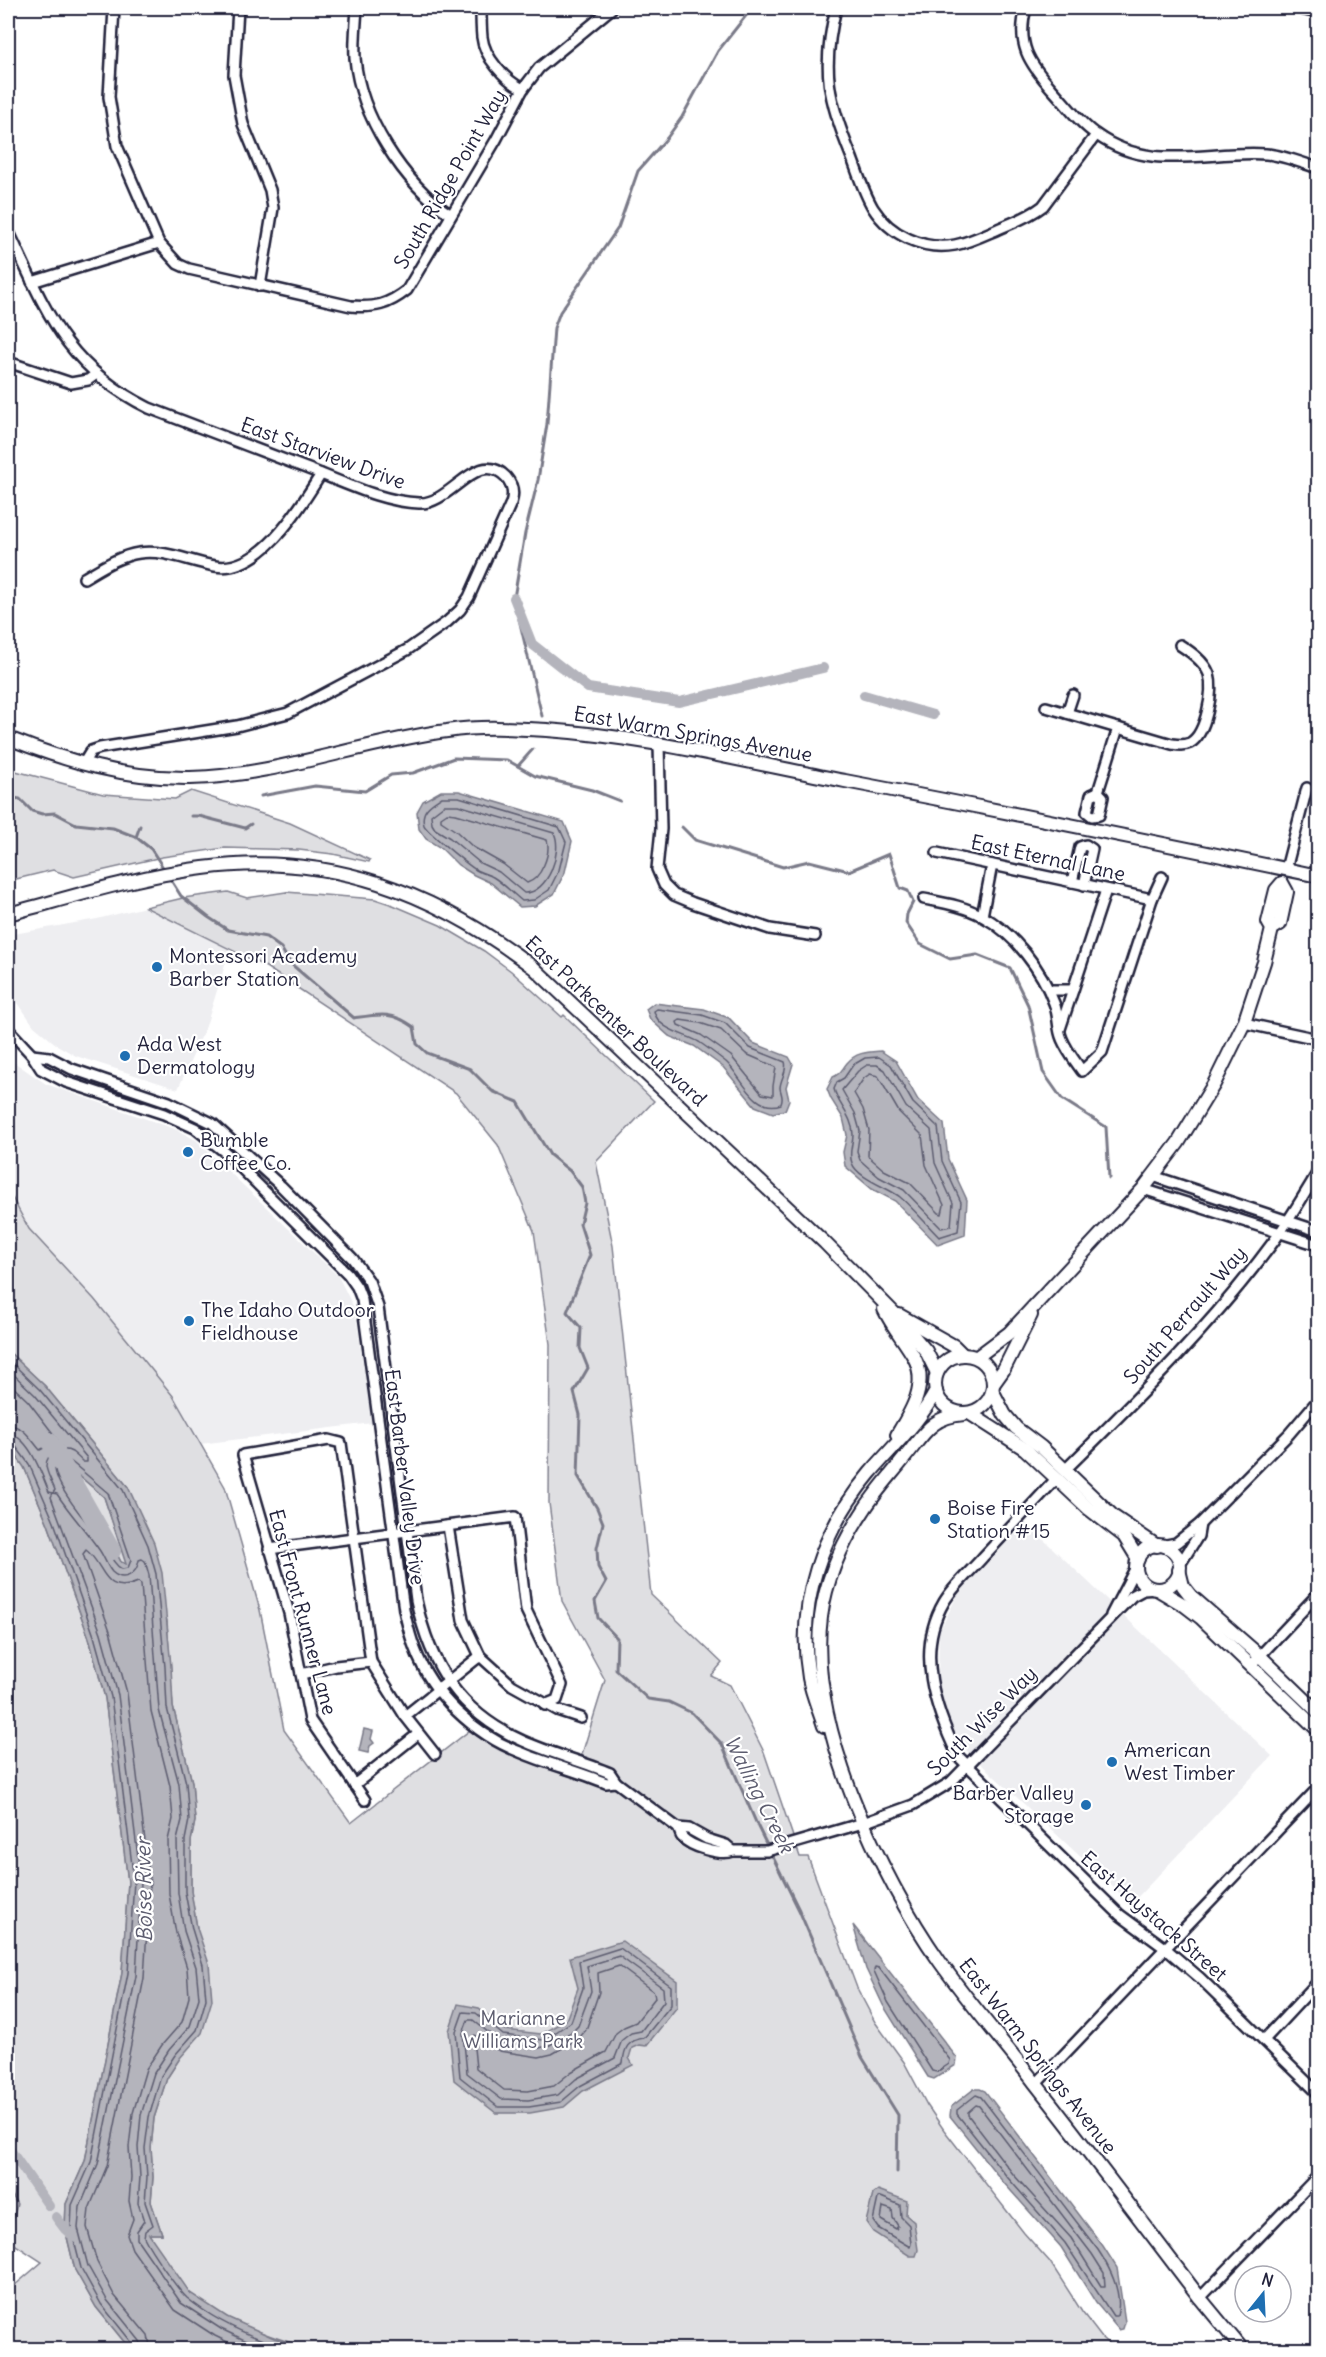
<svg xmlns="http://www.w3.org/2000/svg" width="1326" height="2357" viewBox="0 0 1326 2357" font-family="Delius,sans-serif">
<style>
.built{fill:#eeeef1}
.green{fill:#dfdfe2;stroke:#80808e;stroke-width:1.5}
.water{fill:#b4b4bc;stroke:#7a7a88;stroke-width:1.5;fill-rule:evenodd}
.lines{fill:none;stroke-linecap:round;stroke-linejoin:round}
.shore{stroke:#5c5c6f;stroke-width:1.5}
.stream{stroke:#7a7a88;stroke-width:3}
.canal{stroke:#b4b4bc;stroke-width:10}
.river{stroke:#b4b4bc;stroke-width:18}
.street-casing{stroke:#22223b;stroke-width:14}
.secondary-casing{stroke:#22223b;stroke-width:16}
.street{stroke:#fff;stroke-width:9}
.secondary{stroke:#fff;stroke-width:12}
.poi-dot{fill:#1f6fb2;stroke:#fff;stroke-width:2}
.labels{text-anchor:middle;stroke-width:4.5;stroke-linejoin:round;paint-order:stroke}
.street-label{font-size:20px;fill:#22223b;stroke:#fff}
.poi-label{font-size:20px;fill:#22223b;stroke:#fff;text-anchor:start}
.park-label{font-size:20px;fill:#5b5b6d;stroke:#fff}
.water-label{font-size:21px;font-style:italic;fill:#5c5c6f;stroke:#fff}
</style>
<rect width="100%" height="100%" fill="#fff"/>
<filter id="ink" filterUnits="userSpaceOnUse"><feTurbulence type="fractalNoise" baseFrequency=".0167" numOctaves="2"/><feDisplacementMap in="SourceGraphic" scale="12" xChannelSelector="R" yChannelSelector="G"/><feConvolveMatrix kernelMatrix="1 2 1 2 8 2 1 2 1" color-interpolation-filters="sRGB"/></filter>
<g filter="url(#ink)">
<g class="built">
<polygon points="145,907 230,949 206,1026 178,1089 76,1056 57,1045 34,1026 9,990 8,983 8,935 97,919"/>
<polygon points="8,1058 46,1084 175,1129 196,1140 338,1276 355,1310 372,1423 200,1444 173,1396 29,1229 8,1190"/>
<polygon points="1026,1523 1272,1756 1131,1904 949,1734 938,1682 939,1632 959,1592"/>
</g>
<g class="green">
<polygon points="8,769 103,794 175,799 191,791 290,823 370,860 369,862 333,854 299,850 225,848 162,857 74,877 53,870 8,881"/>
<path d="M228,892l19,6 39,-6 89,7 18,6 47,20 44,26 27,20 51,46 2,-2 90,86 -58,61 17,84 38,349 71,68 -11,13 19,9 34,67 36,105h8l49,131 18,34 29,40 23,43 17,25 80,103 26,29 32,50 20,26 12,11h-802c-41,-12 -87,-27 -121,-55 -12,-11 -32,-45 -43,-60h14l-11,-32 2,-25 -2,-29 3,-30 13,-40 13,-20 17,-130 -6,-37v-50l4,-20 -3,-39 -19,-75 -6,-86 -39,-134 -83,-101 -37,-35v-161l21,39 65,70 79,97 52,91 35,123 24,120 67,93 127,-99 40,24 60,19 27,-87 -43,-79 -13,-98 1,-159 -16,-113 -36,-86 -42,-52 -190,-126 -121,-60 38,-9z"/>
<polygon points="8,1444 24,1467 48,1524 89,1638 105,1698 128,1882 122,1973 85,2161 66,2204 65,2229 75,2270 96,2307 130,2349 8,2348 8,2291 42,2262 8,2240 17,2204 8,2188"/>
<polygon points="64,1463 104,1497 127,1565 121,1562 111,1542 69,1488 59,1464"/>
</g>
<g class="water">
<polygon points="441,791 459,791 564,822 572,841 565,872 554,894 535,906 520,907 491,883 474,875 458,865 441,848 426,839 419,829 417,812 423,801"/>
<polygon points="654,1003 704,1009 729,1018 753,1043 789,1057 793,1064 786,1087 789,1100 785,1110 773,1113 755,1106 723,1067 694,1046 669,1036 650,1019 646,1009"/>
<path d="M881,1051l15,10 22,39 26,24 4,35 19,41 -2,35 -27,10 -43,-44 -23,-12 -27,-23 -2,-14 4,-17 -4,-17 -12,-19 -4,-10 6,-12c8,-3 9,-8 14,-14 9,-11 21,-11 34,-12z"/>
<path d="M8,1351l37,35 83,101 26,56 8,30 9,93 2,41 19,75 3,39 -4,20v50l6,37 12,36 3,36 -10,33 -22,25 -13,20 -13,40 -3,30 2,29 -2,25 11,32h-13l41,59 37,24 47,21 38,11h-182l-34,-42 -21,-37 -10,-41 1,-25 19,-43 37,-188 6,-91 -23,-184 -16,-60 -41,-114 -24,-57 -16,-23zM64,1463l40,34 22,67 -5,-2 -10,-20 -42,-54 -9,-24z"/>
<polygon points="364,1729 373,1731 371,1739 374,1743 370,1746 368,1753 359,1751"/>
<polygon points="853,1925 957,2058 956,2065 934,2079 928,2077 883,2005 866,1969"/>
<polygon points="622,1941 677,1981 677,2007 646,2046 639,2045 632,2048 629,2058 633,2065 583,2091 564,2107 530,2113 496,2113 454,2080 449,2031 458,2004 479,2008 505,2030 541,2034 566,2020 578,1988 570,1957"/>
<polygon points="974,2089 980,2089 985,2091 1103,2246 1117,2268 1125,2322 1123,2329 1119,2330 1096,2303 1061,2247 1003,2182 950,2116 951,2107"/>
<polygon points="878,2190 907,2201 906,2215 914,2222 918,2250 916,2256 910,2256 873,2232 866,2222 873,2194"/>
</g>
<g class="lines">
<g class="shore">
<path d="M442,797h17l100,30 7,15 -7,28 -10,20 -15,10 -12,1c-10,-8 -19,-18 -29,-24 -5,-3 -12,-4 -17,-7 -8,-5 -50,-39 -52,-45 -4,-15 7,-21 18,-28z"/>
<path d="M444,805h14l96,28c9,18 -6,61 -30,60l-25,-21 -19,-9 -30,-25 -15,-9 -3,-5 -1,-9z"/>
<path d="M447,813l9,1 91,26c4,14 -6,39 -20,43l-24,-19 -30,-17 -17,-16 -15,-10v-4z"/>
<path d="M657,1009l45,6 23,8 25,25 35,14c3,9 -5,17 -5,26 1,7 4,9 1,16 -27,10 -40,-29 -55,-42 -9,-7 -18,-14 -27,-20 -14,-8 -41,-12 -45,-31z"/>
<polygon points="680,1020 700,1023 721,1030 746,1054 776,1067 773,1086 773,1096 762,1094 731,1056 701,1035 678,1025 677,1022"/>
<path d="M879,1057l12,8 22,38 25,24 4,34 19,41 -3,29 -19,6c-13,-13 -25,-28 -39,-40 -11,-9 -43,-19 -48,-34 -4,-10 1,-18 1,-28 0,-18 -15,-30 -19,-46l3,-7 7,-4 9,-13 12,-7z"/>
<polygon points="867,1065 877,1065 885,1070 906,1107 931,1130 935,1163 953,1203 951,1226 941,1228 904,1190 879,1177 860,1160 857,1151 860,1131 855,1113 842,1090 858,1071"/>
<polygon points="870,1074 878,1076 899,1112 922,1135 926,1165 944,1205 942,1214 939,1213 910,1183 884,1170 868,1156 869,1130 863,1109 854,1093 864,1078"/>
<path d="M8,1359l32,31 83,100 25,55 8,29 9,93 2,41 19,75 3,37 -4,20v52l7,37 11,36 3,34 -9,31 -22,25 -14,21 -12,41 -4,31 2,29 -2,25 8,23 -8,6 -1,6c7,14 33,52 43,61 29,24 69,41 104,52"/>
<path d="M8,1369l27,26 52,63v4h-4c-3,-3 -7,-7 -11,-10 -10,-6 -26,1 -26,14 1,8 6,16 9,24l-2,3 4,1c13,20 30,38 43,57 4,6 7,15 12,21 12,11 25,2 27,-12l3,-1 3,2 4,14 10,135 20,74 3,36 -5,20 1,53 6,38 12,36 3,31 -9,28 -21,24 -15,23 -13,42 -3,32 2,30 -2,26 6,18 -7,10v8l44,64 40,26 45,21"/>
<path d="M8,1382l20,19 30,39 -18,10c-10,-11 -15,-24 -32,-25"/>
<path d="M8,1434c21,1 34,41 41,58l4,1 -2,4 50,136 17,62 23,187 -5,94 -38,188 -18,43 -2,21 10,38 19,34 33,41 2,9"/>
<polyline points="8,1442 14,1444 29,1464 54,1522 94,1636 111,1697 134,1881 128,1973 91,2162 72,2205 71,2229 81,2268 101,2304 133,2344 134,2350"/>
<path d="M59,1458l9,1 40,34 23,67 -3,8 -6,1c-10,-5 -12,-17 -18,-26 -11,-13 -64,-71 -45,-85z"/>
<path d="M620,1948l51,38v19l-27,33c-16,2 -20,10 -21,25l-43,23 -19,16 -32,5h-31l-38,-30 -4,-45 7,-20 13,1 27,22 41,5 27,-18 12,-34 -4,-27z"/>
<polygon points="619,1956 663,1988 664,2001 641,2031 631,2033 622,2040 615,2058 576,2079 558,2095 528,2100 501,2099 467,2073 463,2033 468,2020 473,2020 500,2042 539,2048 548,2046 573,2031 578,2026 591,1991 587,1966"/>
<polygon points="619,1966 654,1992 655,1998 636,2022 624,2027 616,2033 606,2052 571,2072 554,2086 528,2091 504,2090 476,2068 473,2038 475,2035 499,2051 539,2057 552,2054 578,2039 586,2030 599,1992 598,1973"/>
<polygon points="875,1967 879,1968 950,2060 949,2064 937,2072 932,2071 888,2002 874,1971"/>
<path d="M976,2095l5,2 117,153c12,18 25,44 19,66h-4l-48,-73 -57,-65 -51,-64v-4z"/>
<polygon points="976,2105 979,2106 1092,2254 1104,2273 1105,2286 1101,2286 1071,2238 1013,2174 968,2115 968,2112"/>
<polygon points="881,2197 900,2205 901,2217 909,2225 911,2244 910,2247 878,2228 873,2221 878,2198"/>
<polygon points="883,2207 892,2210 893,2218 898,2226 896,2229 881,2220"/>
<path d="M151,2350l-3,-14 -34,-41 -17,-33 -10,-35 2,-18 18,-43 37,-188 6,-96 -23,-189 -17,-62 -27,-77 3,-4c19,14 17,47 52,32l3,2 10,127 19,75 3,33 -5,21 1,54 7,39 11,35 2,29 -7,25 -20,23 -16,24 -13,44 -4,34 2,30 -2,24 4,18 -6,16 5,14 43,61 40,26 29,14"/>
</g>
<g class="stream">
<polyline points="542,716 514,598 525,533 538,480 547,424 554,328 560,312 618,228 638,171 667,138 682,117 718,51 752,8"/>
<polyline points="518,766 533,749"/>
<polyline points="261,796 315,786 365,791 391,775 413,773 454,758 507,760 535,776 592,790 620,801"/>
<polyline points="8,797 20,799 32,811 42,814 55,813 76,824 113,828 136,837 151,849 166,872"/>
<polyline points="191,816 199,816 245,828 251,824"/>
<polyline points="682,827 695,840 783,867 809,861 849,871 889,854 900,888 908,891 913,902 907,914 906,923 920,944 950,959 977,955 1010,968 1028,1005 1043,1072 1062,1099 1106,1127 1109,1178"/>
<polyline points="136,837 140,826"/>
<path d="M169,877l12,19 27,21 20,13 38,7 15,11 9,15 64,55c26,-4 38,-7 60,9l3,17 10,9 43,16 22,22 26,11 32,53 20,16 12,16 3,16 -5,21 10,31 -23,57 14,16 -1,20 8,20 -14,24 6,23 -2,61 19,32 6,15 -6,25 1,19 8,15 -11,19 3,17 19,20 -1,32 32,29 21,3 23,11 30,31 36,83 41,83 63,147 36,58 -1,57"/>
</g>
<g class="canal">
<polyline points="514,598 532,644 588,688 679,702 823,668"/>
<polyline points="864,695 933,715"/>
<polyline points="8,2147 49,2206"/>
<polyline points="56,2217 65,2229 74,2237"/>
</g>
<polyline class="river" points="50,1442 112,1551"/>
<defs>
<g id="street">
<path d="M114,8l-5,89 8,49 42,97 19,21 11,5 162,37c24,2 37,-1 56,-16l89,-150 27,-51 16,-21 73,-60"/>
<polyline points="238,8 234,75 243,124 270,190 273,208 260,286"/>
<path d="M357,8c-1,16 -3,33 -2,50 5,58 48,125 96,157"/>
<path d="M481,8c0,9 0,19 1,29 2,20 23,43 41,52"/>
<path d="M836,8c-15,61 -8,92 16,150 6,16 12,35 21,50 17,27 51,43 82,37 15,-3 29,-10 43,-16 16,-7 31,-12 45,-23l53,-71"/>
<path d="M1026,8c-10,36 3,55 26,81 14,15 28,35 45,46 53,38 110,15 169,19 17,1 36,9 52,14"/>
<polyline points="1296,8 1318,13"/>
<path d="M8,230c38,80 56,136 141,178 54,21 108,41 162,62 34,13 72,32 108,33 32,2 58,-56 87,-26 7,8 8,17 5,26l-42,94 -9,13 -13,12 -40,28 -119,63 -51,13 -137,22 -9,3 -8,13"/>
<polyline points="32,282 159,243"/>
<polyline points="8,362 71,383 88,380 95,375"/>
<path d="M84,578c17,-10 35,-22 55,-25 26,-4 51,9 76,13 46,8 86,-60 106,-92"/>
<path d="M1046,707l126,37c6,1 12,2 18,-1 16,-9 24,-52 19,-69 -5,-13 -18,-22 -29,-29"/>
<polyline points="1067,713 1073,695"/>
<polyline points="659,744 661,829 657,869 664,885 674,895 693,903 770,929 815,936"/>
<polyline points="1098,792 1118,728"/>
<polygon points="1098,792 1103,797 1099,815 1092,816 1087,812 1091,795"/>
<polyline points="937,853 1152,899"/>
<polyline points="1286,869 1307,788"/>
<polyline points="1072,882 1080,847 1086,845 1092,849 1084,885"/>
<path d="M924,899c20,4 40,7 58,17 32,17 60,54 72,87 5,12 3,25 8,36 5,12 13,22 20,32l20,-19 50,-153 10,-22"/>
<polyline points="982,916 992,865"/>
<polyline points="1049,990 1073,990 1060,1029"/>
<polyline points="1073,990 1106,890"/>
<polyline points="1244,1023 1318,1039"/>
<path d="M8,1029l24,26 9,14 25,13 98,32 31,14 31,25 122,121 9,13 5,13 42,310c3,13 6,27 11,39 17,46 60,86 105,103 28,12 58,19 86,31l10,-1"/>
<path d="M32,1055l17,2 23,12 97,33 43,21 69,63 72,73 16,22 9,26 38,293c14,66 44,113 107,141 29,13 59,20 87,32l6,9 62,46 11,1 18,10 19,6 7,6h34l96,-28 50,-18 38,-23 181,-186 11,-6 14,-1"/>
<polyline points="1153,1176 1318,1231"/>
<polyline points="1143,1189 1318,1245"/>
<path d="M1065,1470c73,-72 148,-146 209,-229 16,-22 30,-46 44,-69"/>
<path d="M1056,1479c-24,26 -49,52 -73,78 -13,15 -29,28 -39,45 -29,49 -9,107 14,154l162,159 45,33 35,30 118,115"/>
<polyline points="448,1526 463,1620 480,1656 512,1685 557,1710 581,1718"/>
<polyline points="1161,1546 1176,1543 1200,1524 1289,1434 1318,1400"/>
<polyline points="269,1549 515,1517 526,1610 562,1685 557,1700 545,1705"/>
<polyline points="1179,1566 1198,1536 1200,1524"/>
<polyline points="1111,1615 1136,1567"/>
<polyline points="1256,1660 1318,1594"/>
<polyline points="301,1674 336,1666 371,1662"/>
<polyline points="405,1716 480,1656"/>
<polyline points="354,1785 418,1734"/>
<polyline points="365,1800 310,1720 289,1613 243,1455 329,1440 341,1443 371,1662 405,1716 435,1754"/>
<path d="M678,1828c2,3 2,7 4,9 9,10 39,19 51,14"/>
<polyline points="1264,2040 1318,1982"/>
<polyline points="1036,2084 1318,1788"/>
<polyline points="1200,2298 1318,2176"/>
</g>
<g id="secondary">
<path d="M8,738c58,23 118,41 182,40 87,-2 171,-36 257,-47 33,-5 67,-3 100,-1 101,7 199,32 298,51 158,30 316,62 473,95"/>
<path d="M8,914c64,-17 129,-38 195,-46 126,-17 232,24 331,100l291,275 68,69 33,39 11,22"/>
<path d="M884,1309c8,17 20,31 30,48 15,27 -3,55 -17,78"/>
<polyline points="899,1315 954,1346 963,1355"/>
<circle cx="964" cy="1384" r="29"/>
<polyline points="977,1357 1009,1333 1143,1189 1178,1143 1214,1084 1244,1023 1264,962 1272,929 1268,922 1276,890 1282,883 1287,892 1280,924 1272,929"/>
<polyline points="994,1383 1004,1369 1031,1315"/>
<polyline points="993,1392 1005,1415 1016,1428 1041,1447 1114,1517 1157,1546"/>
<polyline points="969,1413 1025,1449 1089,1509 1124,1536 1138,1559"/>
<path d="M964,1414c-11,1 -21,3 -30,10 -11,8 -19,21 -28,32 -14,18 -30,35 -42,54 -22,33 -38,68 -43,107 -14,106 59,260 119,345 30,42 64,81 95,121 56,71 110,143 165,215l43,52"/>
<circle cx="1158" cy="1567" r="22"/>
<polyline points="1179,1570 1183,1586 1190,1595 1260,1656 1318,1712"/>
<polyline points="1157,1589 1184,1605 1201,1618 1318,1730"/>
<path d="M824,1726c-5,-16 -12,-32 -15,-48 -13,-74 13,-148 61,-205 23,-27 49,-50 66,-82"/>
</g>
</defs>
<use href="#street" class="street-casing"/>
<use href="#secondary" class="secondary-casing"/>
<use href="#street" class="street"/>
<use href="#secondary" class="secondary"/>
</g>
</g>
<g class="poi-dot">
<circle cx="157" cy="967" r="6"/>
<circle cx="125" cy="1056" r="6"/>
<circle cx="188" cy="1152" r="6"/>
<circle cx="189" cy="1321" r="6"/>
<circle cx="935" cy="1519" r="6"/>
<circle cx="1112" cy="1762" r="6"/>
<circle cx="1086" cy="1805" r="6"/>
</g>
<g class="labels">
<g class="street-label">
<text transform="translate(450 179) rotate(-60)" y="7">South Ridge Point Way</text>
<text transform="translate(323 453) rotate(20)" y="7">East Starview Drive</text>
<text transform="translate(693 734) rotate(10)" y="7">East Warm Springs Avenue</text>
<text transform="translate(1048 858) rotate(12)" y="7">East Eternal Lane</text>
<text transform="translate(616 1021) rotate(43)" y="7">East Parkcenter Boulevard</text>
<text transform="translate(1185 1315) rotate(-49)" y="7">South Perrault Way</text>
<text transform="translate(405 1477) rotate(83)" y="7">East Barber Valley Drive</text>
<text transform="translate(303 1612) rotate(75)" y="7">East Front Runner Lane</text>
<text transform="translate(982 1721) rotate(-45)" y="7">South Wise Way</text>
<text transform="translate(1154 1916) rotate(41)" y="7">East Haystack Street</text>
<text transform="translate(1038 2056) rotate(52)" y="7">East Warm Springs Avenue</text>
</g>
<g class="poi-label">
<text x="169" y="963">Montessori Academy<tspan x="169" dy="23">Barber Station</tspan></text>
<text x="137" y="1051">Ada West<tspan x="137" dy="23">Dermatology</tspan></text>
<text x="200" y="1147">Bumble<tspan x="200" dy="23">Coffee Co.</tspan></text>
<text x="201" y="1317">The Idaho Outdoor<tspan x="201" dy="23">Fieldhouse</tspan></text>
<text x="947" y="1515">Boise Fire<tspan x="947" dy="23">Station #15</tspan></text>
<text x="1124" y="1757">American<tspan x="1124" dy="23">West Timber</tspan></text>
<text x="1074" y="1800" text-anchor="end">Barber Valley<tspan x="1074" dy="23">Storage</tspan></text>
</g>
<g class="park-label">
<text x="523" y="2025">Marianne<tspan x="523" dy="23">Williams Park</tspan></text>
</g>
<g class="water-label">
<text transform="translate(759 1794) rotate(63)" y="7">Walling Creek</text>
<text transform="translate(144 1890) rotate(-91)" y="7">Boise River</text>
</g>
</g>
<rect width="1326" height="2357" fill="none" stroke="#fff" stroke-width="30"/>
<rect x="15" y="15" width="1296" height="2327" fill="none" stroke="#22223b" stroke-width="2" filter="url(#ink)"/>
<g transform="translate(1263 2294) rotate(18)"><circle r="28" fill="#ffffff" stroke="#a7a7b1" stroke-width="1.5"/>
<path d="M0-4.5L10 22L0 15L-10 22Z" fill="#1f6fb2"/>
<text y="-9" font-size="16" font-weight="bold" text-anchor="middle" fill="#22223b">N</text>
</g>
</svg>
